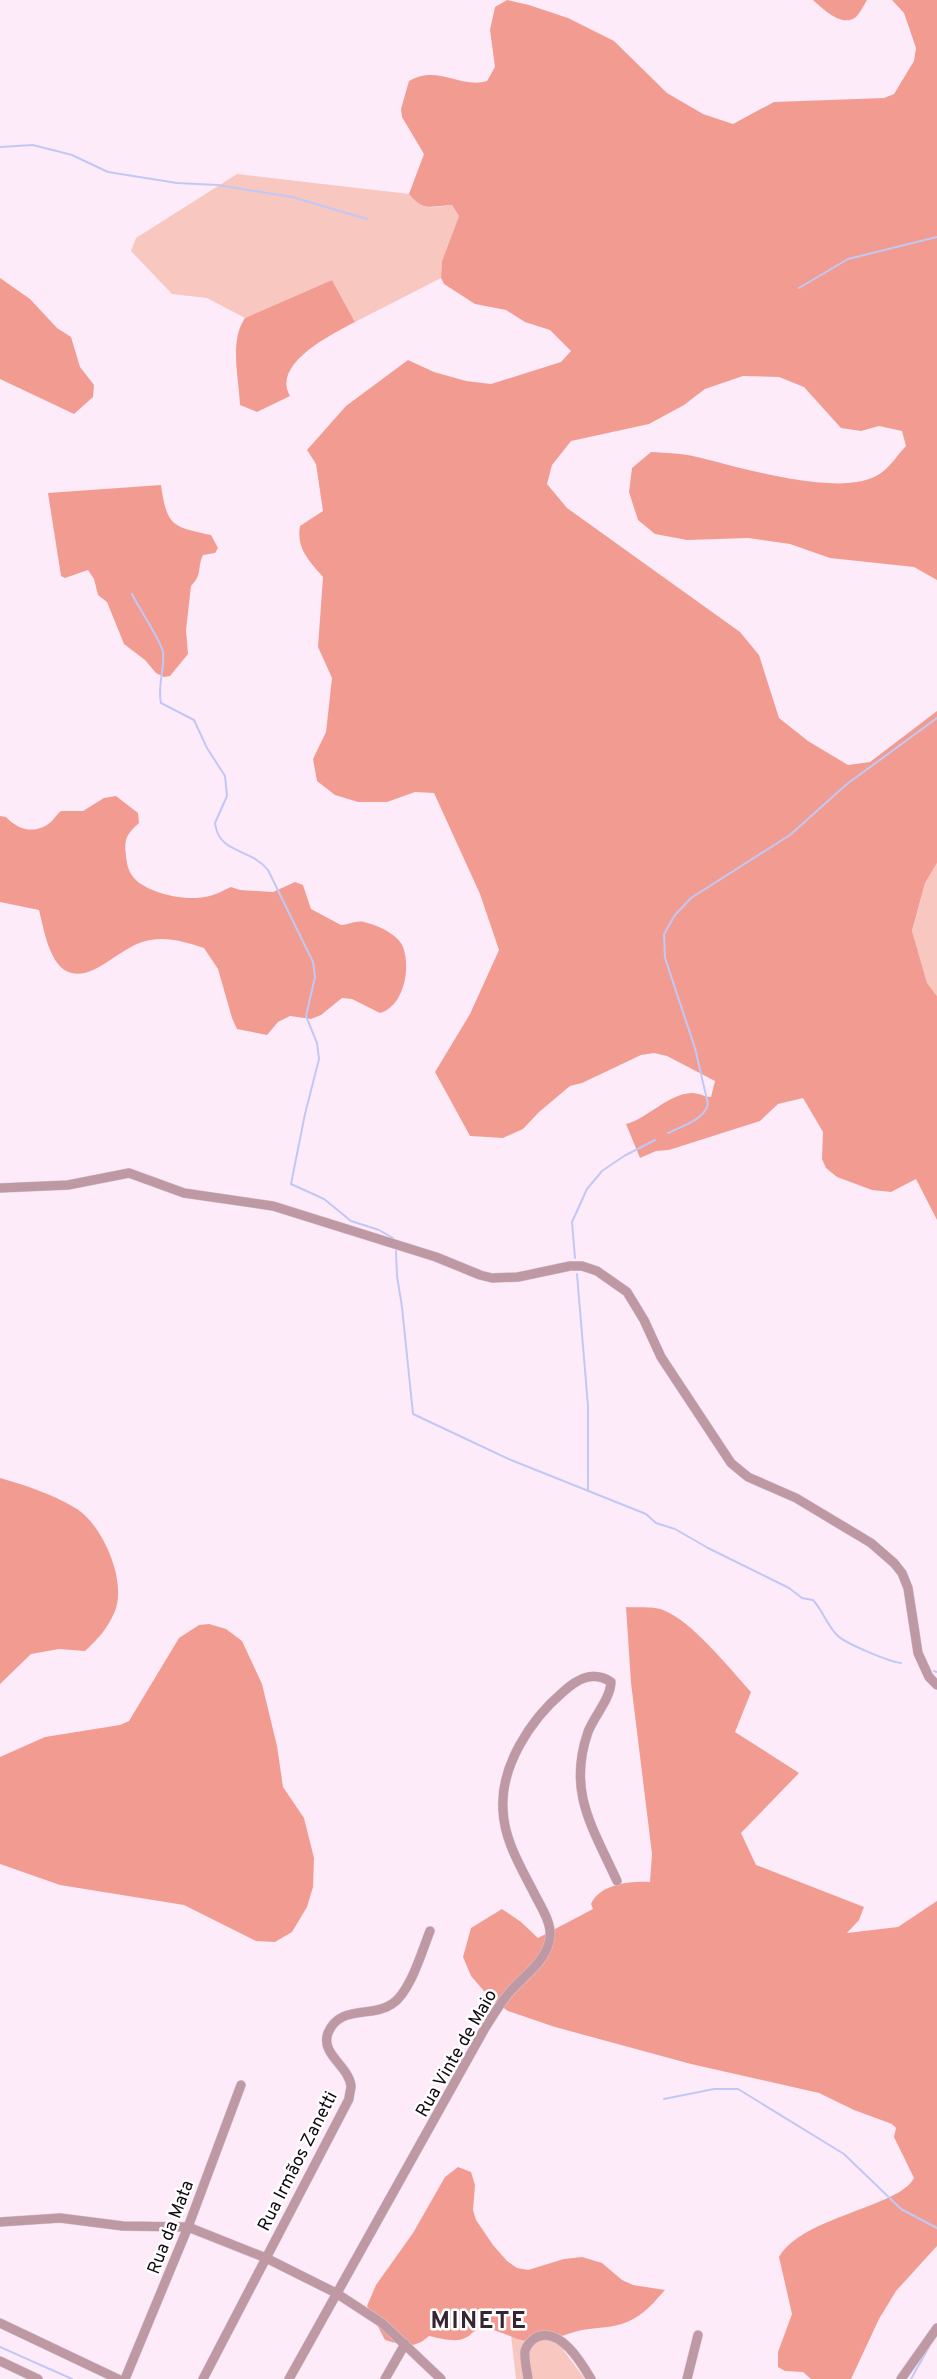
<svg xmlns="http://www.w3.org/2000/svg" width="937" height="2379" viewBox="0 0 937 2379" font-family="Overpass,sans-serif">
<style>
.green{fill:#f7c7c0}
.forest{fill:#f29c91}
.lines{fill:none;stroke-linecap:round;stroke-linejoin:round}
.stream{stroke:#c2c8f5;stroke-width:2}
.minor-casing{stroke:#d8c7d5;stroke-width:10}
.minor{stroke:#be98a3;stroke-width:9}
.labels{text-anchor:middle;stroke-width:5;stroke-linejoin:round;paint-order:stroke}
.street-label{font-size:18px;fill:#130b11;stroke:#fff}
.district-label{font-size:24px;font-weight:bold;letter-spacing:1.5px;fill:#362533;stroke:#fff}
</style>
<rect width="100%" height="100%" fill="#feebfa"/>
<g class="green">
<path d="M237,174l172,20c14,18 22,13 43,11l7,11 -17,45 -1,17 -86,44 -23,-42 -87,38 -38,-20 -35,-4 -41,-43 5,-13z"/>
<polygon points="937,863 937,996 927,983 912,932 925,883"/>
<polygon points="511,2335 527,2341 555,2339 585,2379 516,2379"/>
</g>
<g class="forest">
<path d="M507,0l22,5 39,13 46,23 53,52 36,21 30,10 41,-22 110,-4 10,-4 20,-33 2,-13 -12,-35 -12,-13h45v580l-23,-13 -84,-9 -40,-14 -42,-6 -61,2 -32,-6 -17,-14 -9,-28 3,-24 19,-16c15,1 32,1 46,5 42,10 148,43 184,16 10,-7 17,-19 25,-27l-4,-15 -23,-5 -18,5 -20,-3 -37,-41 -25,-10 -36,-1 -38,13 -21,16 -35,19 -78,17 -19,24 -5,19 20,24 173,124 19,23 20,63 29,23 40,24 22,-3 67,-51v152l-12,20 -13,48 15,52 10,13v224l-21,-41 -25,13 -19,-2 -35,-13 -11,-9 -4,-9 1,-27 -20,-34 -25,6 -18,17 -91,29 -13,1 -16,7 -14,-34c23,-6 41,-30 66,-31 7,0 13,4 19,4l4,-16 -48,-25 -13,-3 -13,2 -59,28 -12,3 -31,26 -16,17 -20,9 -33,-2 -35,-64 35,-58 29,-64 -19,-56 -46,-101 -19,-1 -28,10h-29l-23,-7 -18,-14 -4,-22 13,-27 6,-54 -14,-31 5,-70c-14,-16 -27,-29 -23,-51l23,-15 -7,-47 -9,-14 39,-44 62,-46 26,12 32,9 25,3 70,-22 10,-11 -21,-21 -25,-8 -19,-12 -31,-6 -31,-20 -3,-6 1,-17 17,-45 -7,-11c-21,1 -29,7 -43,-11l15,-40 -22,-37 -1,-8 8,-28c29,-17 51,8 78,0l8,-14 -5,-37 5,-23z"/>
<path d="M813,0h54c-3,5 -7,13 -11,17 -14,11 -33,-8 -43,-17z"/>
<polygon points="0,278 30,299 57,328 71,337 80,367 94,385 93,397 74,414 0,379"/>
<path d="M332,280l23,42c-23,12 -84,42 -65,74l-33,16 -17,-7c-1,-26 -11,-64 5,-87z"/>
<path d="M161,485c6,41 11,42 50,50l7,13 -3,5 -12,2c-6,12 0,19 -12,31l-5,44 2,24 -18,22 -6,1 -8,-4 -11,-13 -21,-16 -17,-42 -9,-7 -4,-16 -6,-9 -23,8 -4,-2 -13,-83z"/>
<path d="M116,796l22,17 1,10c-13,12 -15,16 -13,33 1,8 2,15 8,22 13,15 51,23 70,19 10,-1 18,-6 27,-10l9,3 33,2 22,-10 8,3 8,24 30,16c7,0 16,-5 23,-3 13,3 34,12 39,25 8,21 1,59 -23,66l-28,-14 -10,-1 -21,17 -10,4 -21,-3 -12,6 -11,13 -30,-6 -5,-11 -14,-49 -14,-21c-19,-6 -35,-11 -54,-8 -22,4 -37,21 -57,30 -40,18 -47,-32 -54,-60l-39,-8v-86l6,1c12,13 29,18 45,5 3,-3 6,-8 10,-11h22l21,-13z"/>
<path d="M0,1478c27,8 53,16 77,31 26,17 50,72 38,102 -7,17 -17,28 -30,40l-26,-2 -28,5 -31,30z"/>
<path d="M626,1607c11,1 27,-1 37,3 29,11 66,58 88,82l-16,40 64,41 -58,60 15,32 108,42 -5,13 -12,13 51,-6 39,-26v345l-41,45 -17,28 -28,60h-40l-8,-7 -18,-1 -7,-4v-15l14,-38 -13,-57c24,-41 119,-49 135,-79l-20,-41 2,-9 -4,-4 -38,-14 -35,-17 -128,-29 -136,-37 -47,-16 -18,-13 -19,-22 -8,-19 8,-29 31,-19 19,13 17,16 55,-29 -2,-5c9,-20 39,-23 59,-22l2,-28 -21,-171z"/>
<polygon points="209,1624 226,1629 242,1641 262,1684 277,1746 283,1787 304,1818 314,1858 313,1887 307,1907 292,1932 275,1942 256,1941 184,1905 60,1885 0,1864 0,1757 45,1737 120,1725 129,1721 179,1638 199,1625"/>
<path d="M458,2167l13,5 4,13 -2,25 3,10 17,25 14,16 10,7 11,2 36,-11 18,-2 20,6 20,17 11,5 32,5c-9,10 -18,21 -30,28 -16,10 -35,9 -53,12 -18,4 -34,13 -54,11 -15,-1 -28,-12 -44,-12 -10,-1 -11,5 -19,9 -10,5 -26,0 -36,-2 -15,14 -26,9 -44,4l-18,-34 9,-21 37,-52 32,-56z"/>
</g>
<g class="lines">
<g class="stream">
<polyline points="0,147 33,145 72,155 108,172 177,183 218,185 292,197 367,219"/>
<polyline points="799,288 848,259 937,237"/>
<path d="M132,594c6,13 29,47 31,58 2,17 -6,35 -2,51l33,17 13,28 18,28 2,20 -12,27c4,32 35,24 53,47l45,92 2,15 -9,39 11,27 2,16 -14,55 -14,70 33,15 27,22 28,9 14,8"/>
<path d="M668,1133c14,-7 36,-13 40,-29l-13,-56 -30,-90 -1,-24 11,-19 16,-17 99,-63 57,-51 90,-66"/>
<path d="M396,1251l1,25 5,31 11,107 98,46 135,54 10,9 19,6 33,19 81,40 13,10 11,2c10,11 14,25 24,35 7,8 53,27 64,28"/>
<polyline points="575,1258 572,1222 587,1189 602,1171 624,1156 655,1140"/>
<polyline points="577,1274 588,1406 588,1490"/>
<polyline points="934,1671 937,1672"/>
<polyline points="664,2099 714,2089 738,2089 844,2154 901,2209 937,2228"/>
<polyline points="0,2347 72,2379"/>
<polyline points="911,2379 929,2347"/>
</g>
<defs>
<g id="minor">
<polyline points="0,1188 68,1185 129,1173 184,1193 273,1206 436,1257 480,1275 492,1278 518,1277 570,1266 582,1266 597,1271 627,1292 644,1320 661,1357 731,1463 748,1477 796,1498 871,1543 894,1563 902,1573 908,1588 918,1653 929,1677 937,1685"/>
<polyline points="0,2222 60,2218 123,2226 188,2227 266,2258 336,2293 382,2323 441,2379"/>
<polyline points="0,2323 118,2379"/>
<polyline points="0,2361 38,2379"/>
<polyline points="125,2379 188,2227 241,2085"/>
<path d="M203,2379l146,-280c0,-4 2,-9 2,-13 -2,-20 -31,-32 -23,-53 12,-29 44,-15 64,-29 18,-11 30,-53 38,-73"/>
<path d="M289,2379l196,-351c7,-11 14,-23 23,-34 15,-18 39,-32 42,-57 2,-15 -11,-33 -17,-46 -13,-25 -29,-52 -30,-81 -3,-44 28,-91 60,-118 14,-13 30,-22 48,-10 -1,18 -17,34 -23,50 -21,60 5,96 29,149"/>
<polyline points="385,2379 405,2344"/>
<path d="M528,2379c-1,-9 -4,-20 -3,-28 1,-5 7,-12 12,-14 23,-10 44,25 54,42"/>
<polyline points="687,2379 698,2335"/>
<polyline points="901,2379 937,2328"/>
</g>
</defs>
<use href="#minor" class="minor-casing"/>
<use href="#minor" class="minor"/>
</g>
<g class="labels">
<g class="street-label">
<text transform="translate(456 2053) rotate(-60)" y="6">Rua Vinte de Maio</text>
<text transform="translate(297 2161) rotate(-63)" y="6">Rua Irmãos Zanetti</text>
<text transform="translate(170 2227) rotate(-69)" y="6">Rua da Mata</text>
</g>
<g class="district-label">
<text x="479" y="2328">MINETE</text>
</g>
</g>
</svg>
